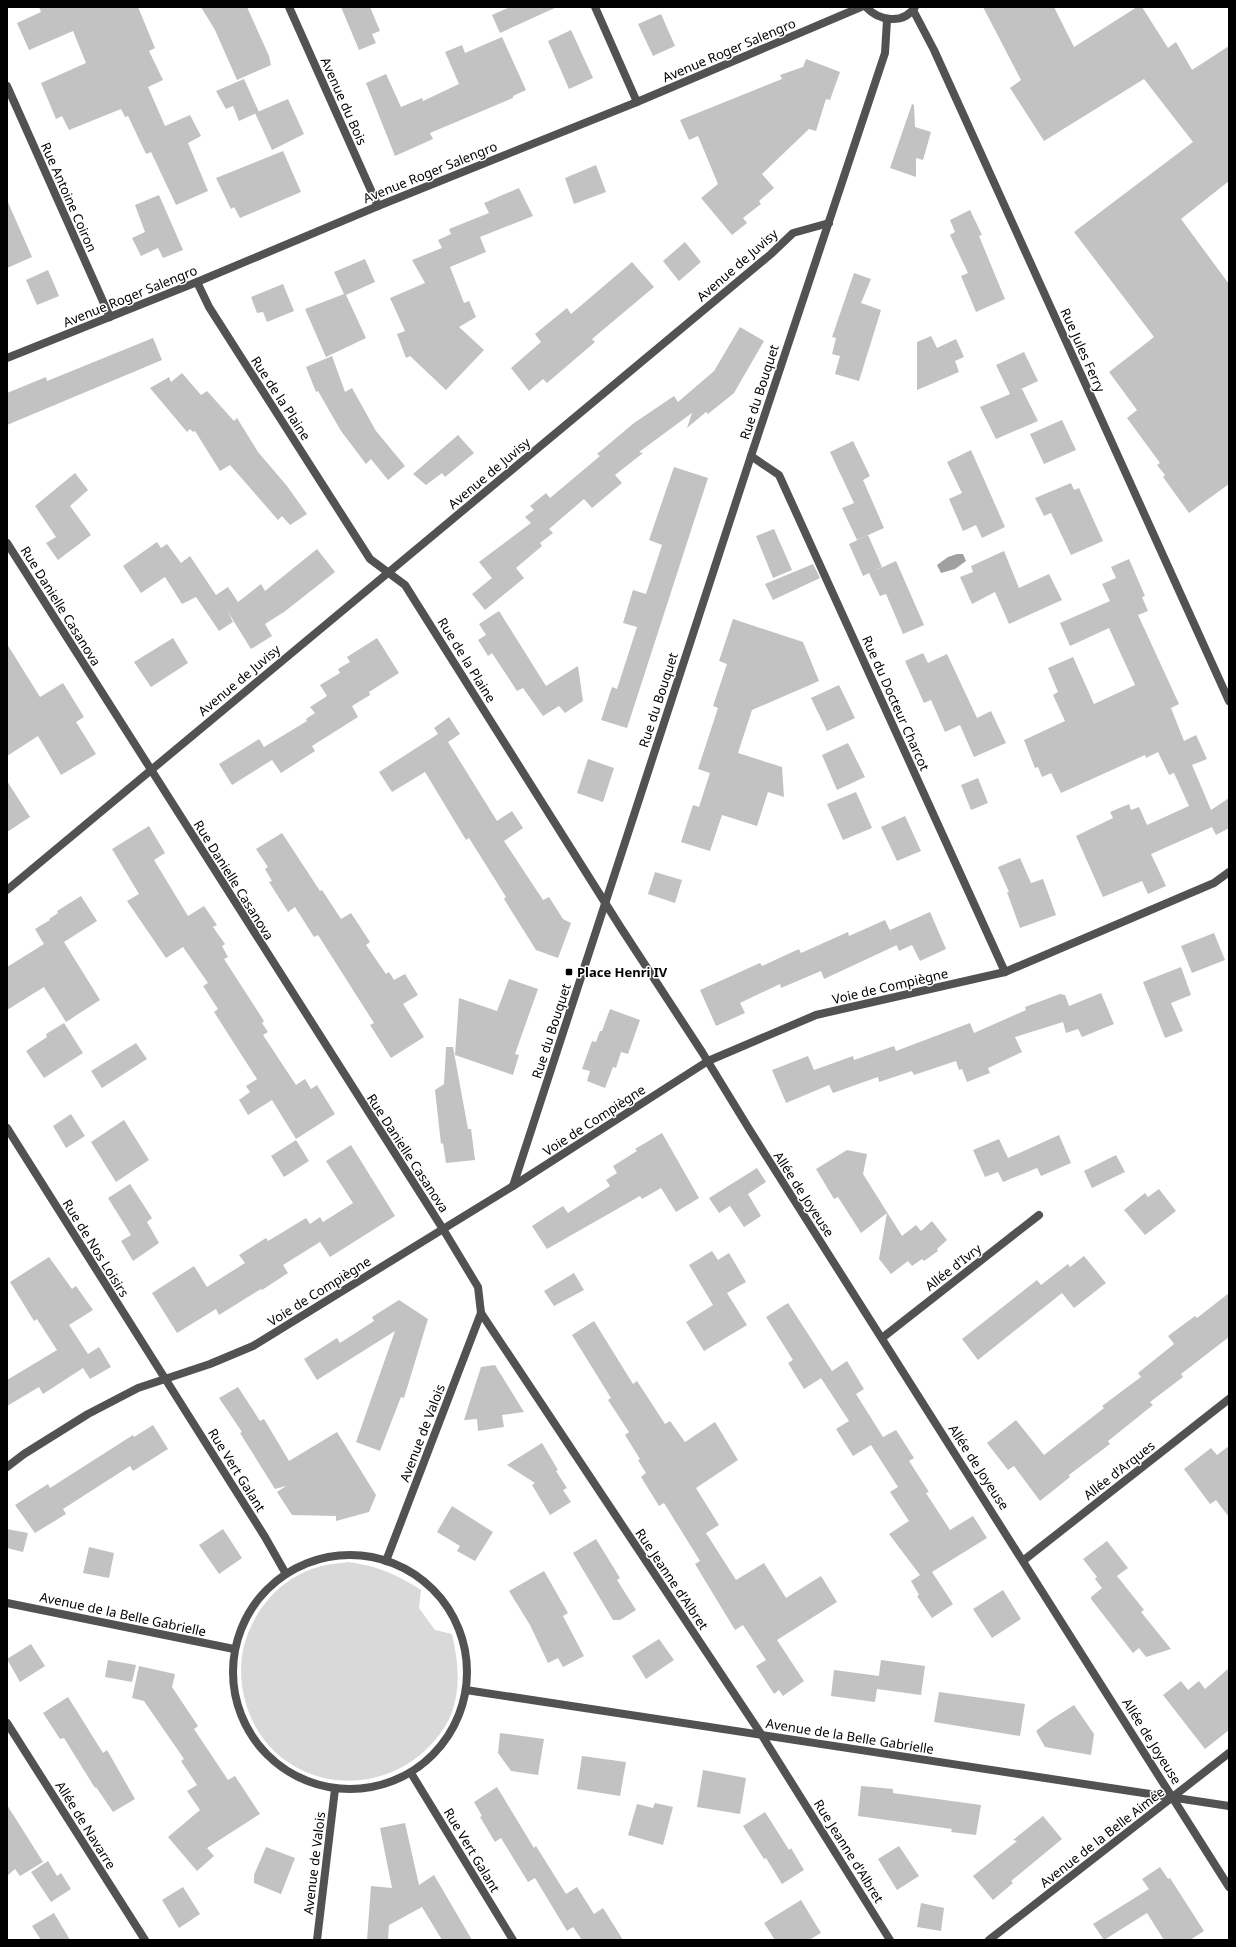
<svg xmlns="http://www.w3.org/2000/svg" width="1236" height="1947" viewBox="0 0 1236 1947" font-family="'Noto Sans',sans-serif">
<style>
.green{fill:#d9d9d9}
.water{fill:#a0a0a0}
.building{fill:#c2c2c2}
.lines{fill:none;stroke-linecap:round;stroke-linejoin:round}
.street{stroke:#525252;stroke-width:8}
.poi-dot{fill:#000;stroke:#fff;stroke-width:1.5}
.labels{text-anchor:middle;stroke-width:3;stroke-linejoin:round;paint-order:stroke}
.street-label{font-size:13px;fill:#000;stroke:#fff}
.poi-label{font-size:13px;font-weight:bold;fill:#000;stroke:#fff;text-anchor:start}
</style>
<rect width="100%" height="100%" fill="#fff"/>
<path class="green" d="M348,1562c30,4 48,12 73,28l-2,18 16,22 17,4c6,26 9,53 0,78 -7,18 -18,31 -32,43 -60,49 -151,26 -174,-51 -7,-24 -7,-50 3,-73 13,-30 35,-53 66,-63 10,-4 22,-4 33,-6z"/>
<polygon class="water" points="957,554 963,554 966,561 955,569 941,573 937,565 948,557"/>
<g class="building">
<polygon points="39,7 138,7 155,48 149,51 163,80 148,87 165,126 190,115 201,136 188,143 208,191 176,205 151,152 146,154 128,116 125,117 121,109 69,130 62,116 56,119 41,83 86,63 73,31 29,50 17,23 41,12"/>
<polygon points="201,7 247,7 269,56 271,65 237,80 215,30"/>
<polygon points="341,7 370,7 380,31 372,34 376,43 359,50"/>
<polygon points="510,7 557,7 500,33 492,15"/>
<polygon points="983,7 1054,7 1074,47 1137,7 1142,7 1168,48 1176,42 1192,70 1229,46 1229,181 1181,219 1229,284 1229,484 1189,513 1163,477 1165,475 1157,465 1160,463 1127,418 1137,410 1109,372 1154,337 1074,232 1193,142 1144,79 1044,141 1010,88 1021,80"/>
<polygon points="661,14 675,46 653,56 638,24"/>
<polygon points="571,30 593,78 569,89 548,41"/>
<polygon points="502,37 526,90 513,96 513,98 430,133 433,139 395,156 366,83 386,74 401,107 422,98 423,101 459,84 445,52 462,45 465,53"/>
<polygon points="806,59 840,72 830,100 826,99 816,131 809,129 762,174 774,188 759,201 761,204 743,218 747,223 732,235 701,198 718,184 698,136 689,140 680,120 782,79 780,75 803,67"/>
<polygon points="244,79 259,112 239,121 233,106 226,109 216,91"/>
<polygon points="288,99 304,134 272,150 255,113"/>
<polygon points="912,104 914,105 915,127 931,132 923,160 916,158 916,177 890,168"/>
<polygon points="283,151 301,192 240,218 234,207 231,209 216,178"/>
<polygon points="596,165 606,192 574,204 565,178"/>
<polygon points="519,188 533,216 480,237 486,252 450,267 464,303 469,301 476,317 459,327 484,350 446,390 410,356 406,358 397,334 405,331 390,298 425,283 412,260 442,248 438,240 451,234 449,229 489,213 484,203"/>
<polygon points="159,195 183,250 163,258 158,248 141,256 132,238 145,232 135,205"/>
<polygon points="7,200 32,257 7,268"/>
<polygon points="970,210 982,235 979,236 1005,299 976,312 961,276 968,273 950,235 955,232 950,220"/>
<polygon points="685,242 701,262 679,281 663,261"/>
<polygon points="365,259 375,282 346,295 366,338 326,357 305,309 344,294 334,272"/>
<polygon points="632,262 654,287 592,339 595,342 547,383 543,379 529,391 511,368 541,342 535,334 567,308 571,314"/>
<polygon points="48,270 59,296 37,305 26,280"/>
<polygon points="854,273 871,279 861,303 881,310 859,381 835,374 840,356 832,354 836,338 832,337"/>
<polygon points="283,284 294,311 267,322 263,312 257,313 251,297"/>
<polygon points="740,327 764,341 734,393 708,414 706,412 687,428 692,413 639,452 643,453 615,475 622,483 592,508 584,499 549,529 553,533 540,543 542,546 516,568 524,578 485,610 472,594 492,578 479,562 531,523 525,517 534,510 530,506 546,493 550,498 600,456 597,454 634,423 674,396 678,402 714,371"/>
<polygon points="931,336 937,348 956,339 964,357 955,361 959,372 917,390 917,342"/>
<polygon points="153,338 162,360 7,425 7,393 46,377 47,381"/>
<polygon points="1024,352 1038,381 1019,390 1022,389 1038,421 996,439 980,407 1010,394 996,365"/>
<polygon points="332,356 345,392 352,388 376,431 405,466 388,480 371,459 366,464 341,431 318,391 316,392 306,367"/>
<polygon points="182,373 201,395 207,391 234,421 237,418 258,452 287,486 307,514 290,525 282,516 278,520 230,465 220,471 195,431 193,432 190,429 187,432 150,388 169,377 171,382"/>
<polygon points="1062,420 1076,450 1044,464 1030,434"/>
<polygon points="458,435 474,453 445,477 442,473 426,485 413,474"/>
<polygon points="853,441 870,476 863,480 884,528 857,540 842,508 854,503 830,452"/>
<polygon points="971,450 1005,527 982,538 976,525 963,531 949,499 962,493 947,462"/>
<polygon points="674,467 708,478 627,728 601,720 612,687 617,689 637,627 623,623 633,590 646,594 662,545 649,540"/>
<polygon points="75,473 88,490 70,506 91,535 58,560 46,543 56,537 35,506"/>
<polygon points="1071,483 1074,490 1079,488 1103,541 1071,555 1051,513 1044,516 1035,498"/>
<polygon points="774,529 792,570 773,578 756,536"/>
<polygon points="868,535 882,567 872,572 896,561 924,625 903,634 886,594 880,596 869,573 863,576 849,544"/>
<polygon points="157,542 161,548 167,544 181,563 190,556 216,595 228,587 238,602 261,584 265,591 317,549 335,572 284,612 265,624 272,636 251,649 228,612 233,622 219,631 196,597 182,604 165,577 141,593 123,566"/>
<polygon points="1004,551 1019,588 1049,574 1062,600 1009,624 995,592 972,604 960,577 973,572 971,566"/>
<polygon points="1129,559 1145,596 1142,597 1148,611 1138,615 1179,704 1171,708 1184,741 1196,735 1207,759 1192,765 1211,810 1229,798 1229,828 1216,835 1212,827 1151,854 1166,886 1148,894 1142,881 1103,897 1076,836 1113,818 1110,812 1129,804 1131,810 1139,807 1147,825 1189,806 1174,773 1169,775 1158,752 1146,758 1145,755 1061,793 1051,773 1042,777 1038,767 1035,768 1024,740 1065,721 1053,695 1058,692 1048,668 1073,657 1094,704 1135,685 1109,628 1070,646 1060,623 1110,601 1102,584 1116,578 1111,567"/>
<polygon points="813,564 820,578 773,600 765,584"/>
<polygon points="499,611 546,686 578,666 583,701 565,713 559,706 543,716 523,688 517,691 492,653 488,656 478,640 486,635 479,624"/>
<polygon points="733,619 803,642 819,681 752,710 738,753 782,767 784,797 768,792 757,826 722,815 710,851 681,842 693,805 699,807 710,773 698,769 718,708 713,706 727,664 719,661"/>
<polygon points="173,638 188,663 151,687 134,662"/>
<polygon points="377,638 399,673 369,692 370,695 352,706 358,717 312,746 315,751 281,773 272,760 232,785 219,764 259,739 272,760 264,747 307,721 306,719 315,713 310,707 327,696 320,685 340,673 338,669 350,662 347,657"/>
<polygon points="7,644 40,697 63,683 84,717 76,722 96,754 61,775 38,736 7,756"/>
<polygon points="923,653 928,663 947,654 977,718 991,711 1006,743 974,757 960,725 945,732 931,700 924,703 905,661"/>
<polygon points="839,685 855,718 827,731 811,698"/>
<polygon points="449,717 460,734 448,742 497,821 512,811 523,828 504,841 543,900 549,897 563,919 571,923 558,958 536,950 504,899 506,897 469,838 466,840 425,772 392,792 379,772 438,734 434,728"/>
<polygon points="848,743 865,777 837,790 822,755"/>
<polygon points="588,759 614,768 603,802 577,793"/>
<polygon points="978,778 988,803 971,810 961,785"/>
<polygon points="7,781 30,817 7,832"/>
<polygon points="856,792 872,828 843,840 827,804"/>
<polygon points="905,816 921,851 897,861 881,827"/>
<polygon points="149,826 165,853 154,860 188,916 204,906 217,925 213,927 225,944 222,946 228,957 224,959 264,1021 262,1023 268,1032 263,1035 296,1085 305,1079 311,1089 317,1085 335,1114 296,1139 272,1100 248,1115 239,1100 250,1092 246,1086 257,1079 214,1012 218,1009 203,986 208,983 183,947 166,958 127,901 139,894 112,849"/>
<polygon points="282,833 320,891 322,890 341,919 351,913 370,942 366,945 386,974 389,972 394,980 405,974 418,995 403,1004 424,1037 391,1058 370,1025 374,1023 318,935 314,937 295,907 288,912 269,882 272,881 265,869 268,867 256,849"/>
<polygon points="1020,858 1031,883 1043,879 1056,915 1020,928 1007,892 1009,892 998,867"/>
<polygon points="655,872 682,880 675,903 648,894"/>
<polygon points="81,896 97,921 64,942 100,1000 66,1022 44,987 7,1010 7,967 44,944 35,929 50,920 49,919 58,913 57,911"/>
<polygon points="930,912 946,949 920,961 912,945 899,951 890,930"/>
<polygon points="885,920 897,945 824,979 821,971 781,988 780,984 740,1003 745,1013 716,1026 700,990 760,963 762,966 799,949 801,953 848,932 849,936"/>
<polygon points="1214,933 1225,960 1192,973 1181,946"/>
<polygon points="1181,967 1191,995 1171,1003 1183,1031 1165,1038 1143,982"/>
<polygon points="509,979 538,989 515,1054 519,1055 513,1075 455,1055 459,998 497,1011"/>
<polygon points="1101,993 1114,1024 1082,1037 1078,1029 1066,1033 1063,1022 1015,1037 1022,1052 988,1068 990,1073 967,1082 962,1069 959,1070 956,1061 914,1075 912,1071 879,1082 878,1077 833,1093 829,1085 786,1103 772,1070 808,1056 814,1070 853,1056 854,1060 894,1046 896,1051 970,1023 974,1033 1026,1010 1025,1007 1060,994 1065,995 1069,1006"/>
<polygon points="610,1009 640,1020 628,1054 621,1052 616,1068 613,1067 605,1088 587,1081 590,1071 582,1069 592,1041 596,1042 600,1031 602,1031"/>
<polygon points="64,1023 83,1053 44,1078 26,1051 47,1037 46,1034"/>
<polygon points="136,1043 147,1059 102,1088 91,1071"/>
<polygon points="446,1047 453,1047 468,1129 471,1129 475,1160 446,1163 443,1143 441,1144 435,1090 444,1084"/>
<polygon points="71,1114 85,1136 66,1148 53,1126"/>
<polygon points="124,1120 149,1160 116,1182 91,1142"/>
<polygon points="662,1133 699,1198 676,1212 661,1188 642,1199 640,1196 547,1249 532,1226 563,1206 568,1213 610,1186 606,1180 617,1173 613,1166 637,1151 635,1149"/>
<polygon points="1059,1135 1071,1163 1041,1176 1037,1168 1003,1182 998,1172 985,1177 973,1150 999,1139 1008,1158"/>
<polygon points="296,1140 309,1161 284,1177 271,1156"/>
<polygon points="351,1145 395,1216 330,1257 320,1242 283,1265 288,1273 262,1290 261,1289 219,1315 216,1309 177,1333 152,1293 194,1266 207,1287 245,1263 239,1255 266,1238 268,1241 306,1218 310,1224 320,1217 323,1222 353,1203 326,1161"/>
<polygon points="847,1150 867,1154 863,1174 902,1236 916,1225 921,1231 932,1221 947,1240 937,1249 938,1251 924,1261 922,1259 912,1266 908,1261 891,1274 879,1259 887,1213 861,1233 838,1197 834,1199 816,1169"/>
<polygon points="1116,1155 1125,1172 1092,1188 1084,1171"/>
<polygon points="757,1168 766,1182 748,1194 761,1216 744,1227 730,1206 719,1213 709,1198"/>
<polygon points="130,1184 152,1218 147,1222 159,1243 133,1261 121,1241 131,1235 108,1198"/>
<polygon points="1159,1189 1176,1211 1145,1235 1124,1210 1145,1193 1148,1197"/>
<polygon points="712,1251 718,1260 729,1253 746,1282 727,1293 747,1325 704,1351 686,1322 713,1305 689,1265"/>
<polygon points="1084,1256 1106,1283 1074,1308 1062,1293 978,1360 962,1339 1037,1280 1041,1285 1068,1264 1070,1267"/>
<polygon points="49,1257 72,1289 76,1286 93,1310 69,1325 88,1354 99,1347 111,1367 90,1379 83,1368 43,1394 39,1387 7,1406 7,1380 57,1350 37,1319 34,1321 10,1282"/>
<polygon points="574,1273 584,1290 554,1306 544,1291"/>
<polygon points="1229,1293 1229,1337 1181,1374 1183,1377 1150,1402 1153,1405 1108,1441 1110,1444 1069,1475 1070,1477 1040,1501 1014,1466 1008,1470 987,1443 1016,1420 1044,1455 1104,1408 1102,1406 1141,1377 1138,1373 1174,1344 1168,1336 1195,1316 1197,1318"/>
<polygon points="399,1300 428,1319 404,1398 401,1397 380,1451 356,1442 395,1331 317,1380 304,1359 337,1338 340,1343 374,1321 372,1317"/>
<polygon points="788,1303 832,1371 847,1361 864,1389 856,1394 883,1437 896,1430 914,1458 909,1461 929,1492 926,1493 950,1530 973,1516 987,1538 932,1572 953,1604 932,1618 917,1596 919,1595 911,1581 920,1575 889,1534 909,1521 890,1492 898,1487 871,1445 853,1456 836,1429 849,1421 821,1378 829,1373 804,1389 788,1363 793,1360 766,1317"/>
<polygon points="594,1321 633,1384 637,1381 665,1424 670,1421 685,1442 715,1422 738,1460 696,1488 719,1525 706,1533 736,1580 764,1563 786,1598 821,1576 837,1602 777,1640 804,1681 783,1696 779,1690 774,1694 756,1666 766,1660 743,1625 735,1630 695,1564 700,1561 664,1503 659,1506 641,1477 646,1473 638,1460 640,1459 625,1435 629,1432 608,1400 611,1398 572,1335"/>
<polygon points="495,1365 524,1412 502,1415 504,1427 478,1431 477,1419 464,1420 481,1367"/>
<polygon points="238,1387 260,1421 264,1419 289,1461 337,1432 376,1495 369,1512 336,1521 336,1516 292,1515 277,1492 286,1486 275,1489 240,1433 242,1432 219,1398"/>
<polygon points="153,1425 168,1449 133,1471 130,1466 63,1509 66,1514 35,1533 15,1505 48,1484 50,1488 133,1435 134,1437"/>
<polygon points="542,1443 558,1470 556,1471 567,1488 563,1490 571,1502 550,1515 532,1485 535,1483 507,1465"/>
<polygon points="1229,1446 1229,1517 1216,1500 1210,1504 1184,1469 1211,1448 1217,1455"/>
<polygon points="452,1506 493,1532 475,1561 457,1551 460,1546 437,1532"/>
<polygon points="7,1529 28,1533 23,1552 7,1548"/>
<polygon points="223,1529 242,1558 219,1574 199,1545"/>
<polygon points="596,1539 620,1578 617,1580 636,1610 620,1620 613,1620 573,1553"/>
<polygon points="1107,1541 1128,1568 1117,1576 1144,1610 1141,1612 1171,1649 1146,1657 1139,1648 1133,1653 1091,1599 1091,1597 1102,1588 1095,1579 1097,1577 1083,1559"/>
<polygon points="89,1547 114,1553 109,1578 83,1573"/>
<polygon points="544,1571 568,1613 563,1616 584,1656 563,1667 558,1658 548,1663 530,1625 509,1591"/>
<polygon points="1003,1590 1021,1619 992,1638 973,1609"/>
<polygon points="659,1639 674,1660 646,1679 632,1656"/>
<polygon points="31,1644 45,1666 20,1682 7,1659"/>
<polygon points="108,1660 136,1665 132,1682 105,1677"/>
<polygon points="881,1660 925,1666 921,1695 877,1689 875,1702 831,1696 834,1670 879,1676 878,1683"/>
<polygon points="139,1666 175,1674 172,1687 198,1726 194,1729 228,1780 235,1776 260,1814 207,1848 214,1856 197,1871 168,1837 200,1810 187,1791 197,1785 181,1761 184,1759 144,1701 132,1698"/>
<polygon points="1229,1668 1229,1730 1205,1749 1163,1695 1181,1681 1188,1690 1199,1681 1205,1689"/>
<polygon points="939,1692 1025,1704 1020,1736 934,1722"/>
<polygon points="68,1697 103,1753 107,1750 135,1799 113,1812 96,1787 95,1788 64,1738 60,1739 43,1713"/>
<polygon points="1074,1705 1094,1734 1091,1755 1045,1747 1036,1731 1049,1721"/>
<polygon points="500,1733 544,1739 538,1775 511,1771 498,1753"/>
<polygon points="582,1756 626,1762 620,1796 577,1789"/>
<polygon points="703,1770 746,1778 740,1814 697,1807"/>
<polygon points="861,1786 893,1789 893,1793 981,1805 976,1835 951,1832 952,1829 858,1816"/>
<polygon points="497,1787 534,1848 536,1846 566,1894 577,1887 594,1914 603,1908 623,1940 582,1940 573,1927 567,1931 535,1878 528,1882 501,1838 495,1842 480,1817 482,1816 474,1802"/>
<polygon points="655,1803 673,1807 663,1845 628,1835 637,1804 653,1808"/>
<polygon points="7,1805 43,1862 20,1876 15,1869 7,1876"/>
<polygon points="765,1812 789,1850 791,1848 804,1870 782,1884 766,1858 764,1859 743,1826"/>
<polygon points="1043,1816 1062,1839 1011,1881 1013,1883 993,1900 973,1876 1017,1841 1013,1840"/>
<polygon points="405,1823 419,1885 434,1875 472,1940 442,1940 422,1907 389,1925 388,1940 367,1940 371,1886 392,1888 380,1828"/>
<polygon points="899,1846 919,1876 897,1890 878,1859"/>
<polygon points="266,1847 295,1858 281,1894 254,1883 254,1875"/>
<polygon points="48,1861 57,1876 61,1873 71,1889 51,1902 31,1872"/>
<polygon points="1160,1867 1168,1879 1170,1878 1204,1931 1190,1940 1164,1940 1147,1913 1104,1940 1093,1924 1149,1889 1142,1879"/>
<polygon points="183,1887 200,1914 179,1928 162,1900"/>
<polygon points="801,1900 821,1933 809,1940 775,1940 764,1923"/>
<polygon points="921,1903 944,1908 941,1931 917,1927"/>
<polygon points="54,1913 70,1940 41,1940 32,1926"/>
</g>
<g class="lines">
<g class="street">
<polyline points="289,7 378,206"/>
<polyline points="595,7 637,102"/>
<path d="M866,7c13,14 37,18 49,0"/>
<polyline points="913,10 934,50 1229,701"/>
<polyline points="7,86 110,317"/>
<polyline points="197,282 209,307 370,559 405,585 621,928 702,1052 751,1132 1229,1887"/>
<polyline points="7,358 197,282 378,206 637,102 861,7"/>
<polyline points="751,456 779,475 1005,972"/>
<polyline points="7,543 443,1229 478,1287 481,1313 761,1734 890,1940"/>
<polyline points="7,890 771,254 793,233 829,223"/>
<polyline points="7,1128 265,1537 286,1574"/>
<polyline points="513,1186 751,456 885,53 887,20"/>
<polyline points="882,1338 1039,1215"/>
<polyline points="7,1467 24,1454 88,1414 138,1388 210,1364 253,1346 513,1186 708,1061 816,1015 1005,972 1214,883 1229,872"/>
<circle cx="350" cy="1672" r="117"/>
<polyline points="1024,1560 1229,1399"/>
<polyline points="386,1561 481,1313"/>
<polyline points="7,1603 234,1649"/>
<polyline points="466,1690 1229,1806"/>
<polyline points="7,1723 145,1940"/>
<polyline points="411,1773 513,1940"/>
<polyline points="317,1940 335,1789"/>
<polyline points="989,1940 1229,1753"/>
</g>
</g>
<rect class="poi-dot" x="565" y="968" width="8" height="8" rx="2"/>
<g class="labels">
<g class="street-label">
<text transform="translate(729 50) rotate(-23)" y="5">Avenue Roger Salengro</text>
<text transform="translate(344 101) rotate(66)" y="5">Avenue du Bois</text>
<text transform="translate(430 172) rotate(-22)" y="5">Avenue Roger Salengro</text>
<text transform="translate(69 197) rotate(66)" y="5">Rue Antoine Coiron</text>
<text transform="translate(737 265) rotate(-41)" y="5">Avenue de Juvisy</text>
<text transform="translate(130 296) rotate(-22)" y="5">Avenue Roger Salengro</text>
<text transform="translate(1083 350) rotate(66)" y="5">Rue Jules Ferry</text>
<text transform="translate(759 392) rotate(-72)" y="5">Rue du Bouquet</text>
<text transform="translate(281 398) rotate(57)" y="5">Rue de la Plaine</text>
<text transform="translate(489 473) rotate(-40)" y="5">Avenue de Juvisy</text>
<text transform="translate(61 606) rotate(58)" y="5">Rue Danielle Casanova</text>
<text transform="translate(467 660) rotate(58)" y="5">Rue de la Plaine</text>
<text transform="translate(239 680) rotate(-40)" y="5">Avenue de Juvisy</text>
<text transform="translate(658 700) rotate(-72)" y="5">Rue du Bouquet</text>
<text transform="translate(896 703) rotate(66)" y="5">Rue du Docteur Charcot</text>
<text transform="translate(234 880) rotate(58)" y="5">Rue Danielle Casanova</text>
<text transform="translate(890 986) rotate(-13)" y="5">Voie de Compiègne</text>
<text transform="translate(551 1031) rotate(-72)" y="5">Rue du Bouquet</text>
<text transform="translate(594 1120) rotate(-33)" y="5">Voie de Compiègne</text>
<text transform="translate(408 1153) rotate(57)" y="5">Rue Danielle Casanova</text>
<text transform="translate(804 1194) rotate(57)" y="5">Allée de Joyeuse</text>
<text transform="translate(96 1248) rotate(58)" y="5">Rue de Nos Loisirs</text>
<text transform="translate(953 1267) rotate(-38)" y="5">Allée d'Ivry</text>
<text transform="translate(319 1291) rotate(-32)" y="5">Voie de Compiègne</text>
<text transform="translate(422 1433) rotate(-69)" y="5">Avenue de Valois</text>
<text transform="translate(979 1467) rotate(57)" y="5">Allée de Joyeuse</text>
<text transform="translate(237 1470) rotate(58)" y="5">Rue Vert Galant</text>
<text transform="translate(1119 1470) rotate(-38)" y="5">Allée d'Arques</text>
<text transform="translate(672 1579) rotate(56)" y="5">Rue Jeanne d'Albret</text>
<text transform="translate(123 1614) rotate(12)" y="5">Avenue de la Belle Gabrielle</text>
<text transform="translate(850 1736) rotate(9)" y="5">Avenue de la Belle Gabrielle</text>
<text transform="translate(1152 1741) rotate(58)" y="5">Allée de Joyeuse</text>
<text transform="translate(86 1825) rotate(58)" y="5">Allée de Navarre</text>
<text transform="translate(1102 1837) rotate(-38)" y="5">Avenue de la Belle Aimée</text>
<text transform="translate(472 1850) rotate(59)" y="5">Rue Vert Galant</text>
<text transform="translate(849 1851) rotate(58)" y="5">Rue Jeanne d'Albret</text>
<text transform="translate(314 1863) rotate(-83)" y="5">Avenue de Valois</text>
</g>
<g class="poi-label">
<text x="577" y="977">Place Henri IV</text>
</g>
</g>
<rect width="1236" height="1947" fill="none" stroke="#000000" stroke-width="16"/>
</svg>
